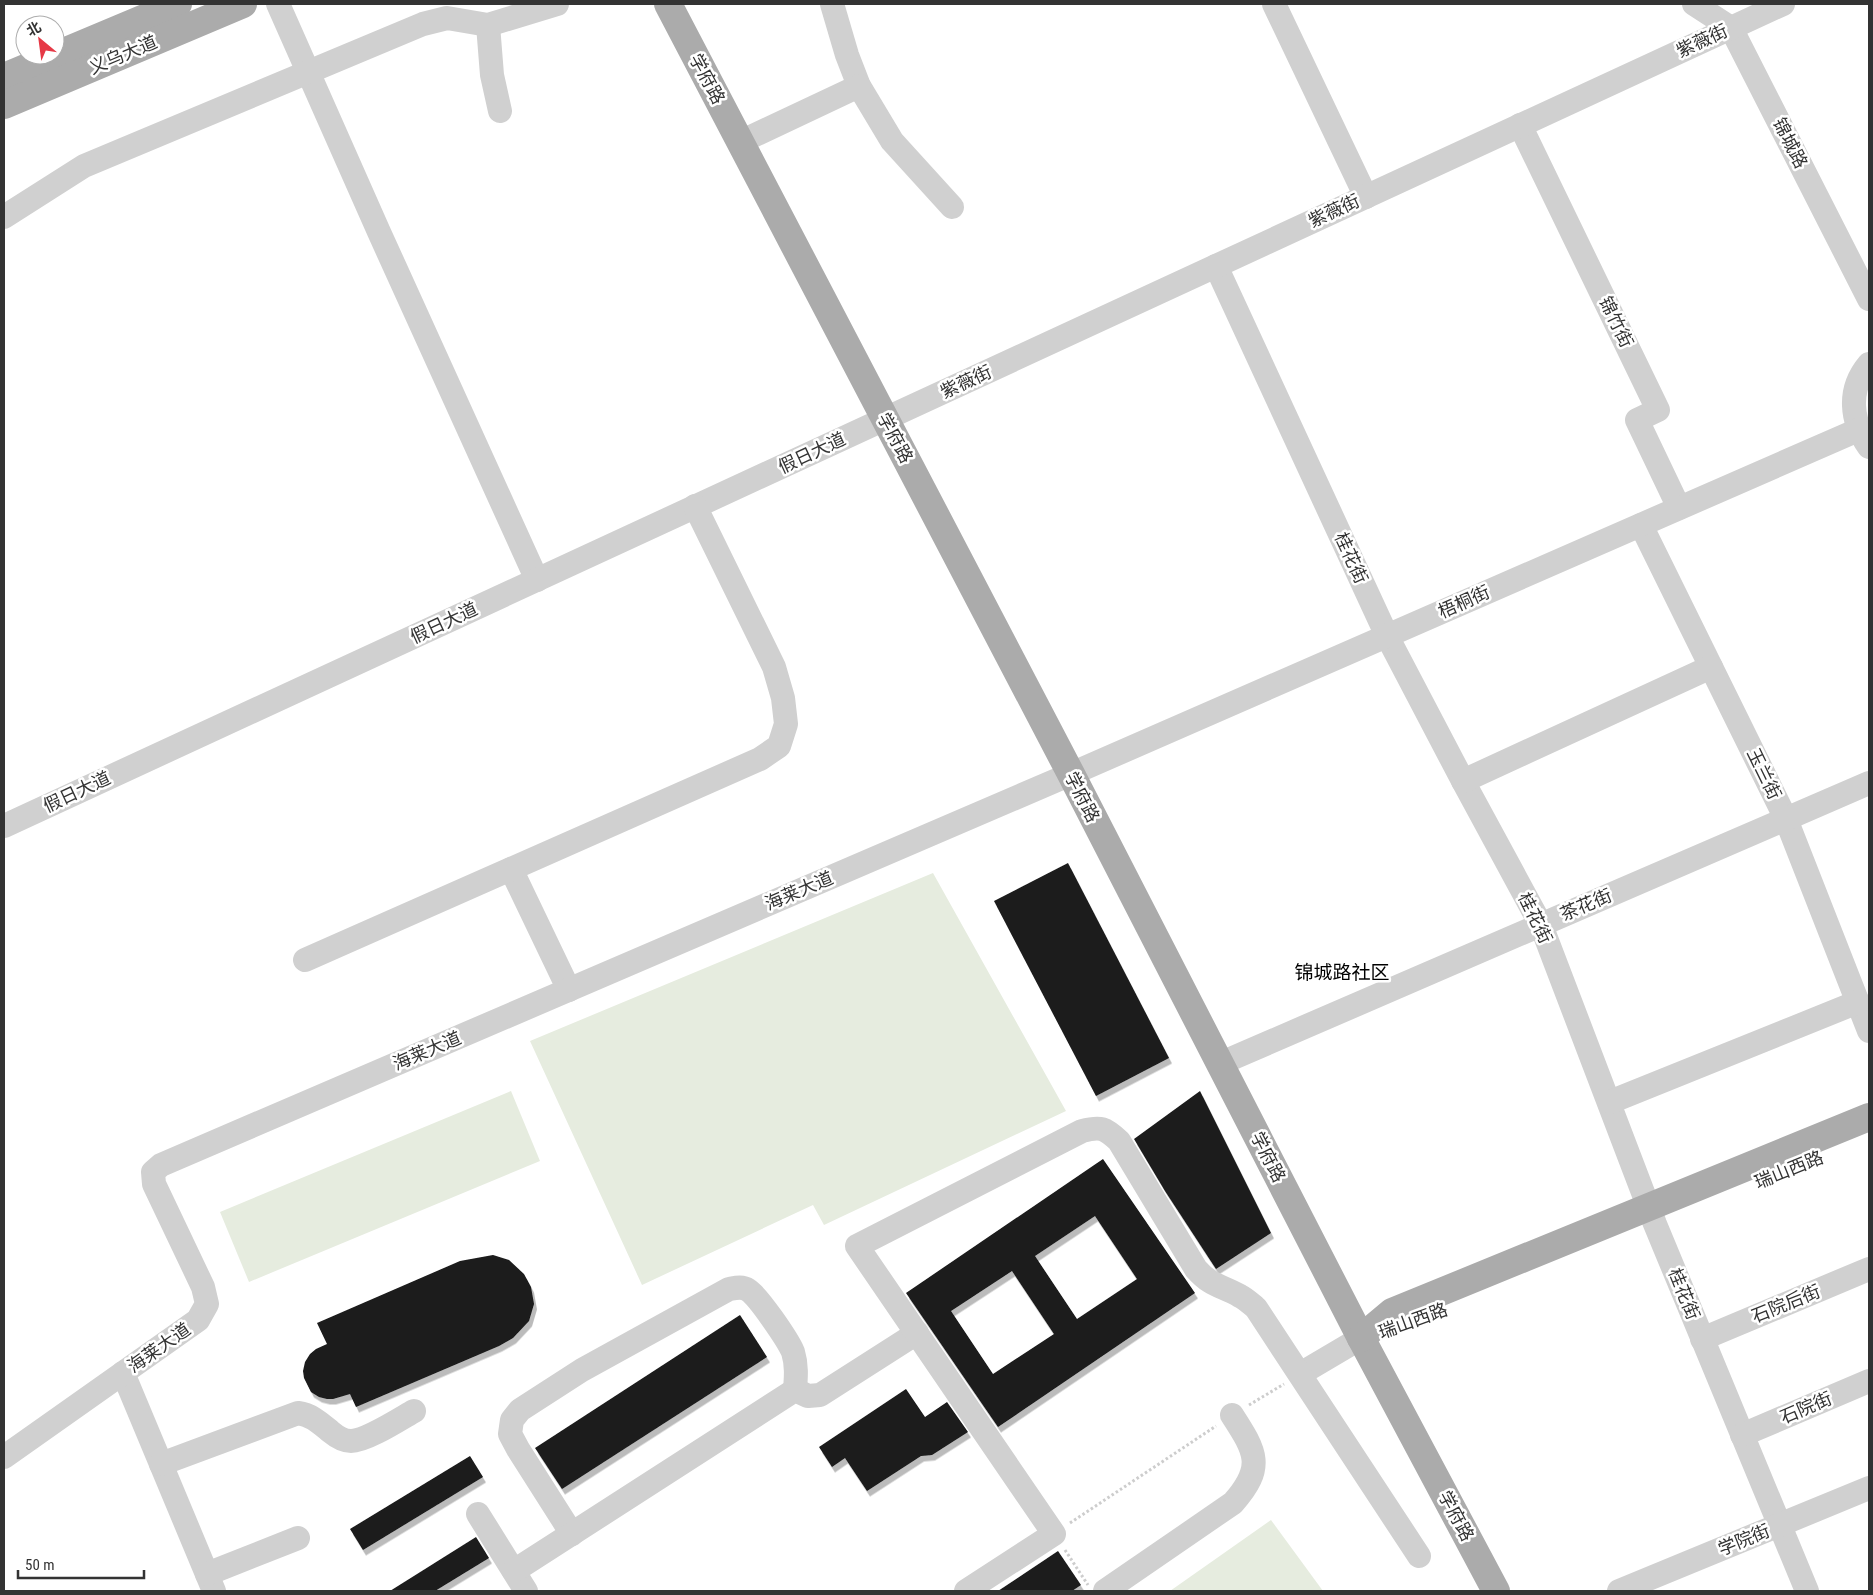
<svg xmlns="http://www.w3.org/2000/svg" width="1873" height="1595" viewBox="0 0 1873 1595" font-family="'Roboto Condensed','Noto Sans SC',sans-serif">
<style>
.green{fill:#e6ecdf}
.building{fill:#1a1a1a;fill-rule:evenodd;filter:url(#shadow)}
.lines{fill:none;stroke-linecap:round;stroke-linejoin:round}
.path{stroke:#cdcdcd;stroke-width:3;stroke-dasharray:2.5 2.5;stroke-linecap:butt}
.minor{stroke:#d0d0d0;stroke-width:24}
.major{stroke:#ababab;stroke-width:28}
.labels{text-anchor:middle;stroke-width:5;stroke-linejoin:round;paint-order:stroke}
.street-label{font-size:18px;fill:#333;stroke:#fff}
.neighbourhood-label{font-size:19px;fill:#000;stroke:#fff}
</style>
<defs>
<filter id="shadow"><feDropShadow dx="3" dy="5.5" stdDeviation="0" flood-color="#0004"/></filter>
</defs>
<rect width="100%" height="100%" fill="#fff"/>
<g class="green">
<polygon points="933,873 1066,1111 824,1225 813,1205 642,1285 530,1041"/>
<polygon points="511,1091 540,1161 249,1282 220,1212"/>
<polygon points="1271,1520 1323,1591 1170,1591"/>
</g>
<g class="building">
<polygon points="1068,863 1169,1058 1096,1096 994,901"/>
<polygon points="1200,1091 1271,1233 1216,1269 1165,1191 1134,1139"/>
<path d="M1103,1159l92,134 -197,134 -92,-134zM1095,1216l42,63 -60,40 -42,-63zM1012,1271l42,63 -61,40 -42,-63z"/>
<polygon points="493,1255 509,1260 524,1274 531,1287 534,1304 529,1321 513,1338 499,1346 356,1407 350,1394 333,1399 327,1399 319,1397 311,1392 304,1378 303,1371 305,1362 310,1354 316,1349 327,1344 317,1323 460,1261"/>
<polygon points="740,1315 767,1357 562,1489 535,1448"/>
<polygon points="906,1389 925,1417 947,1402 968,1432 932,1455 921,1456 867,1491 845,1458 832,1467 819,1447"/>
<polygon points="470,1456 483,1477 363,1550 350,1529"/>
<polygon points="476,1537 489,1558 435,1591 390,1591"/>
<polygon points="1058,1551 1081,1585 1072,1591 998,1591"/>
</g>
<g class="lines">
<g class="path">
<polyline points="1249,1405 1284,1384"/>
<polyline points="1070,1523 1216,1426"/>
<polyline points="1065,1550 1088,1585"/>
</g>
<g class="minor">
<polyline points="278,4 379,232 537,580"/>
<polyline points="832,4 847,55 859,86 892,141 952,207"/>
<polyline points="1274,4 1366,197"/>
<polyline points="1694,4 1731,28 1869,299"/>
<polyline points="488,25 492,75 500,111"/>
<polyline points="1520,125 1658,410 1637,420 1679,508"/>
<polyline points="740,142 859,86"/>
<polyline points="4,217 84,166 423,24 447,18 488,25 557,4"/>
<polyline points="1216,266 1387,636 1463,781 1541,925 1655,1224 1807,1591"/>
<path d="M1869,364c-22,26 -18,57 0,83"/>
<polyline points="1641,525 1786,819 1869,1031"/>
<polyline points="1463,781 1711,667"/>
<polyline points="4,826 1783,4"/>
<polyline points="511,869 569,990"/>
<polyline points="305,960 760,759 779,746 786,724 783,698 774,667 695,506"/>
<polyline points="1219,1064 1869,783"/>
<polyline points="1610,1102 1858,1002"/>
<polyline points="1702,1339 1869,1269"/>
<polyline points="123,1373 214,1591"/>
<polyline points="1300,1374 1361,1338"/>
<polyline points="1742,1435 1869,1381"/>
<polyline points="4,1457 198,1320 207,1304 203,1287 154,1184 153,1172 161,1165 1071,774 1858,430"/>
<path d="M161,1464l137,-51c14,2 22,10 33,19 6,5 12,9 20,9 15,0 49,-22 63,-30"/>
<polyline points="478,1514 526,1591"/>
<path d="M572,1534l-54,-85 -8,-15 2,-14 8,-10 62,-40 147,-81c6,-1 13,-3 19,1 10,6 40,50 45,62 4,13 3,25 2,38"/>
<polyline points="514,1571 795,1390 808,1396 820,1395 917,1333"/>
<polyline points="207,1574 298,1538"/>
<path d="M966,1591l88,-57 -197,-288 225,-115c19,-5 23,-3 37,10l77,128c16,18 25,16 44,27 6,3 11,8 16,12l163,248"/>
<path d="M1105,1591l128,-88c32,-36 23,-51 -1,-88"/>
<polyline points="1619,1591 1869,1488"/>
</g>
<g class="major">
<polyline points="668,4 1071,774 1361,1338 1496,1591"/>
<polyline points="4,77 178,4"/>
<polyline points="4,105 243,4"/>
<polyline points="1361,1338 1392,1312 1869,1117"/>
</g>
</g>
<g class="labels">
<g class="street-label">
<text transform="translate(1702 41) rotate(-25)" y="6">紫薇街</text>
<text transform="translate(123 55) rotate(-23)" y="6">义乌大道</text>
<text transform="translate(707 79) rotate(62)" y="6">学府路</text>
<text transform="translate(1790 143) rotate(63)" y="6">锦城路</text>
<text transform="translate(1334 211) rotate(-25)" y="6">紫薇街</text>
<text transform="translate(1616 322) rotate(64)" y="6">锦竹街</text>
<text transform="translate(966 382) rotate(-25)" y="6">紫薇街</text>
<text transform="translate(895 438) rotate(62)" y="6">学府路</text>
<text transform="translate(812 453) rotate(-25)" y="6">假日大道</text>
<text transform="translate(1351 558) rotate(65)" y="6">桂花街</text>
<text transform="translate(1464 602) rotate(-24)" y="6">梧桐街</text>
<text transform="translate(444 623) rotate(-25)" y="6">假日大道</text>
<text transform="translate(1764 774) rotate(64)" y="6">玉兰街</text>
<text transform="translate(77 792) rotate(-25)" y="6">假日大道</text>
<text transform="translate(1082 797) rotate(63)" y="6">学府路</text>
<text transform="translate(799 891) rotate(-23)" y="6">海莱大道</text>
<text transform="translate(1586 905) rotate(-23)" y="6">茶花街</text>
<text transform="translate(1535 918) rotate(64)" y="6">桂花街</text>
<text transform="translate(427 1051) rotate(-23)" y="6">海莱大道</text>
<text transform="translate(1268 1157) rotate(63)" y="6">学府路</text>
<text transform="translate(1789 1170) rotate(-22)" y="6">瑞山西路</text>
<text transform="translate(1684 1294) rotate(68)" y="6">桂花街</text>
<text transform="translate(1786 1304) rotate(-22)" y="6">石院后街</text>
<text transform="translate(1413 1321) rotate(-20)" y="6">瑞山西路</text>
<text transform="translate(159 1348) rotate(-35)" y="6">海莱大道</text>
<text transform="translate(1806 1408) rotate(-23)" y="6">石院街</text>
<text transform="translate(1456 1516) rotate(62)" y="6">学府路</text>
<text transform="translate(1744 1540) rotate(-22)" y="6">学院街</text>
</g>
<g class="neighbourhood-label">
<text x="1342" y="979">锦城路社区</text>
</g>
</g>
<rect width="1873" height="1595" fill="none" stroke="#333333" stroke-width="10"/>
<g transform="translate(40 40) rotate(331)"><circle r="24" fill="#ffffff" stroke="#adadad"/>
<path d="M0-4L9 19L0 12L-9 19Z" fill="#e63946"/>
<text y="-8" font-size="14" font-weight="bold" text-anchor="middle" fill="#333333">北</text>
</g>
<path d="M18 1570v8h126v-8" fill="none" stroke="#333333" stroke-width="2.5"/>
<text x="25" y="1570" font-size="15" fill="#333333" stroke="#ffffff" stroke-width="4" paint-order="stroke">50 m</text>
</svg>
